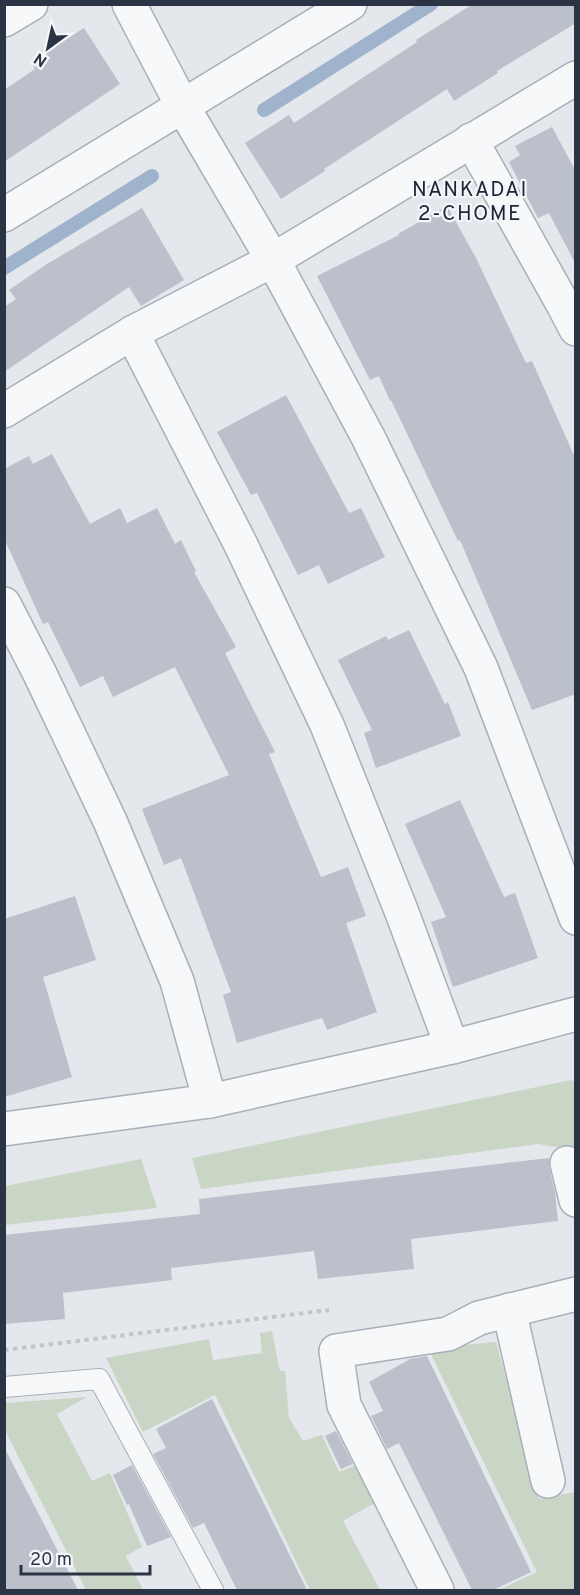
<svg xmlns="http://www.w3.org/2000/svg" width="580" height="1595" viewBox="0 0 580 1595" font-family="Overpass,sans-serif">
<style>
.green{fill:#c9d6c5}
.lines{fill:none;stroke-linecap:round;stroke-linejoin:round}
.stream{stroke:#9fb4cc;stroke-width:14}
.building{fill:#bbc0ca}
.service-casing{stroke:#a9aeb7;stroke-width:22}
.minor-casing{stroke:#a9aeb7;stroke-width:36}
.tertiary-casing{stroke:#a9aeb7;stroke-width:36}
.path{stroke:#c2c5cb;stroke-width:4;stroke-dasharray:4.5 4.5;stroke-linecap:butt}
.service{stroke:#f7f8fa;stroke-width:20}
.minor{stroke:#f7f8fa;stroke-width:33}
.tertiary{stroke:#f7f8fa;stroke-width:33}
.labels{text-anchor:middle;stroke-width:4.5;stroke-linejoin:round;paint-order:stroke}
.neighbourhood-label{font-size:21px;letter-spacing:1.5px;fill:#1d2536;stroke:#f4f6f9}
</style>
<rect width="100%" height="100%" fill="#e4e7ec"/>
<g class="green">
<polygon points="571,1080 575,1082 575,1150 538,1144 201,1189 192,1158"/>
<polygon points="141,1159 157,1208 5,1225 5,1186"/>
<polygon points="272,1331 280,1371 285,1371 289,1418 303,1441 322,1435 339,1472 365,1461 384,1501 371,1505 343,1521 380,1590 310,1590 215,1395 143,1432 106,1358 209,1339 213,1360 262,1353 260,1333"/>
<polygon points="496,1342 539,1499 575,1492 575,1590 498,1590 537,1572 428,1348"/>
<polygon points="87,1397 57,1414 92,1481 110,1473 142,1547 126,1556 143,1590 86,1590 5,1430 5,1403"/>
</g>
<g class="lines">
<g class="stream">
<polyline points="264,110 431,4"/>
<polyline points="4,268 152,176"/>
</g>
</g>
<g class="building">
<polygon points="473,4 576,4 576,23 497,71 498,73 454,101 447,89 324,169 325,171 281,199 245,143 289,115 294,123 417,42 416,40"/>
<polygon points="84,28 120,84 4,162 4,90 35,69 31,62"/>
<polygon points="552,127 576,172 576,265 549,213 538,218 509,162 520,155 515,146"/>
<polygon points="447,206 476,258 526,363 532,361 576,460 576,694 532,710 460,540 458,541 391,400 390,401 379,376 370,380 317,276 399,235 398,234"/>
<polygon points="142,208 184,280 141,306 129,287 4,372 4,307 16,299 9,290 47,264"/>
<polygon points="286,395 349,513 361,508 385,557 328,584 319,565 298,575 257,493 251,495 217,432"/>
<polygon points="52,454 90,524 120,508 127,523 157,508 175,544 181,540 196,571 194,572 236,647 225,653 275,752 269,754 321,877 348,867 366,916 346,923 377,1012 327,1030 322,1018 237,1043 223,995 231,992 181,858 164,865 142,809 229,775 175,667 113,697 103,676 80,687 48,622 43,624 4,538 4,469 29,456 33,464"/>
<polygon points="409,630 445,704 448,702 461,736 376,768 364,733 372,730 338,660 386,636 388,640"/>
<polygon points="460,800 504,897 515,893 538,958 453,987 431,922 446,917 405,824"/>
<polygon points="75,896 96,960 43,977 72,1077 4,1097 4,919"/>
<polygon points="549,1158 549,1167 555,1192 558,1221 411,1239 414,1269 318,1279 314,1251 171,1268 172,1280 63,1293 65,1319 4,1324 4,1235 200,1214 199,1199"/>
<polygon points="427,1356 531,1572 493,1590 472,1590 399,1443 387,1449 371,1416 383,1411 369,1382 410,1359"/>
<polygon points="212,1399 307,1590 237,1590 204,1523 193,1528 153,1454 166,1448 156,1429"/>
<polygon points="336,1431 353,1464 341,1469 325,1436"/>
<polygon points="4,1447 78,1590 4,1590"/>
<polygon points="132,1465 171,1537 147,1546 129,1504 127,1505 113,1475"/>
</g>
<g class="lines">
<defs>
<polyline id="service" points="4,1387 99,1379 213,1590"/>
<g id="minor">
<polyline points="129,4 183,107"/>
<polyline points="4,20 31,4"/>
<polyline points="471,140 564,306 576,329"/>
<polyline points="132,333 240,543 327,725 401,910 452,1047"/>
<polyline points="4,411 132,333 273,260 576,78"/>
<polyline points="4,604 40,674 110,821 177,981 210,1101"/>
<polyline points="567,1163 576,1200"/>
<polyline points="509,1310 548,1481"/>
<polyline points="437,1590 344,1405 336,1351 448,1334 479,1318 576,1294"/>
</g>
<g id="tertiary">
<polyline points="183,107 273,260 368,437 481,668 576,918"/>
<polyline points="4,215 350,4"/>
<polyline points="4,1129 210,1101 452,1047 576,1014"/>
</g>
</defs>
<use href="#service" class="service-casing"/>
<use href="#minor" class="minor-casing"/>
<use href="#tertiary" class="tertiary-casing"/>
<polyline class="path" points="4,1350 329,1310"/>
<use href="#service" class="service"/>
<use href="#minor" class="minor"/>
<use href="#tertiary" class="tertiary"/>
</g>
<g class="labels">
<g class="neighbourhood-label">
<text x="470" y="196">NANKADAI<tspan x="470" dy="24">2-CHOME</tspan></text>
</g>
</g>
<rect width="580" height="1595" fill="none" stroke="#2b3445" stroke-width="12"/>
<g transform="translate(48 48) rotate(213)" stroke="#f4f6f9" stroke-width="4.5" paint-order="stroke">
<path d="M0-4.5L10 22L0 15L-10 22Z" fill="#2b3445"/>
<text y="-9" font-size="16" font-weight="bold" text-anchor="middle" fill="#2b3445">N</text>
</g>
<path d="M21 1565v9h129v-9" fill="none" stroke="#2b3445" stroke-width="3"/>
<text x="30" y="1565" font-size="18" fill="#2b3445" stroke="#f4f6f9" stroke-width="4.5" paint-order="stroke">20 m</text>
</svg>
